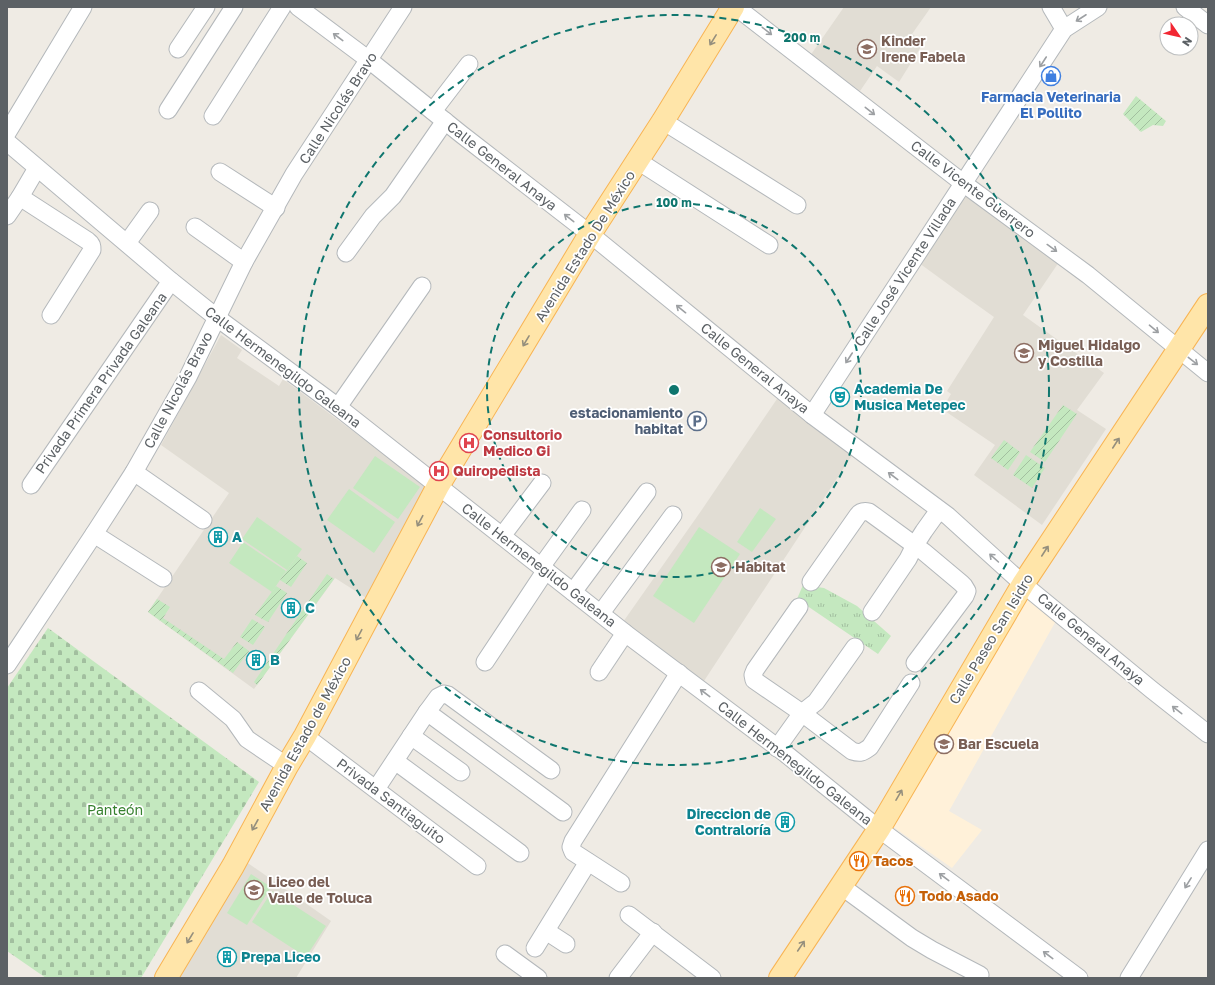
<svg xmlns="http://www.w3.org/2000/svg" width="1215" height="985" viewBox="0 0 1215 985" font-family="'Golos Text',sans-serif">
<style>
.commercial{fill:#fff1d9}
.education{fill:#e1ddd4}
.cemetery{fill:url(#cemetery-stones)}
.park{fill:url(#park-tufts)}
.garden{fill:url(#garden-furrows)}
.pitch{fill:#c4e8bf}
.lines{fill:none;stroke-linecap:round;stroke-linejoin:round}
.minor-casing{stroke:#b4b8bb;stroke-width:19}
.major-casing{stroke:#f8b453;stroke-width:24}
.minor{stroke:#fff;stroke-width:17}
.major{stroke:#ffe5a9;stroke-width:22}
.oneway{stroke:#9da0a3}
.oneway2{stroke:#958f7d}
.ring{fill:none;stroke:#0f766e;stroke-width:2;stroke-dasharray:7 5}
.labels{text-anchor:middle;stroke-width:3.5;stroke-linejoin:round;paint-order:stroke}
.education-label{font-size:14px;font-weight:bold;fill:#785e54;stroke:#fff;text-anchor:start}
.shop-label{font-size:14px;font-weight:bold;fill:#366cbe;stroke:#fff}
.street-label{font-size:14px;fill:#5c6165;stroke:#fff}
.culture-label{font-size:14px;font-weight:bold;fill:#0d838f;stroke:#fff;text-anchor:start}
.service-label{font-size:14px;font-weight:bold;fill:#4e5e75;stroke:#fff;text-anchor:end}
.health-label{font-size:14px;font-weight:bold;fill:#be3a42;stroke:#fff;text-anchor:start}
.park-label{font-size:14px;fill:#37812f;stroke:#fff}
.food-label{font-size:14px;font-weight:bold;fill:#c56008;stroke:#fff;text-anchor:start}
.centre{fill:#0f766e;stroke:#fff;stroke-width:2}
.ring-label{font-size:12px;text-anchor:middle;font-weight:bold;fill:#0f766e;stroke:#fff;stroke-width:3.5;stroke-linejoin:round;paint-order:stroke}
</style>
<defs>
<pattern id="cemetery-stones" width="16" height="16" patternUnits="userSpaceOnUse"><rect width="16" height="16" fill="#c4e8bf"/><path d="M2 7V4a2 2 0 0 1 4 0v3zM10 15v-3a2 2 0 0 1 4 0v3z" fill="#a2bf9f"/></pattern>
<pattern id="park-tufts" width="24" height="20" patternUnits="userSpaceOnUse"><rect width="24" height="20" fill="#c4e8bf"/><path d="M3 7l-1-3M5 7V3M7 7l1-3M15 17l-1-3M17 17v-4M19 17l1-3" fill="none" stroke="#a2bf9f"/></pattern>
<pattern id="garden-furrows" width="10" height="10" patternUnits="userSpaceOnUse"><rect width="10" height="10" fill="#c4e8bf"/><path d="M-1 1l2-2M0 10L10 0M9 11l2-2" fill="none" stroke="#a2bf9f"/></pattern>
</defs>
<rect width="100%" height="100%" fill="#efebe4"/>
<polygon class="commercial" points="1025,594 1057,619 949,811 982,830 952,868 889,824"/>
<g class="education">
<polygon points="844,7 931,7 912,34 924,42 899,82 877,66 860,91 810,56"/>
<polygon points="967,194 1059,262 1023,315 1104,373 1077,410 1106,429 1042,525 974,475 995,445 942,409 951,394 947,391 994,317 956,290 919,263"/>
<polygon points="221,335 242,350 237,358 279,386 283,379 428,487 368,599 335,578 254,689 148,612 229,493 161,445"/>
<polygon points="779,396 853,454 704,681 623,622 701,511"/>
<polygon points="242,859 331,921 296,978 167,978"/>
</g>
<polygon class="cemetery" points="48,628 259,782 141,978 46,978 7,951 7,688"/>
<polygon class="park" points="803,585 824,588 857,606 891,636 878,654 797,599"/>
<g class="garden">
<polygon points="1136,96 1166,121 1163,126 1153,125 1141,132 1123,114"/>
<polygon points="1063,405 1077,414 1045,462 1030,452"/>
<polygon points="1004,440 1020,452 1008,470 991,458"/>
<polygon points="1026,455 1045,468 1032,488 1013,475"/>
<polygon points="297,556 307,563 291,587 280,580"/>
<polygon points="327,574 334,579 257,685 254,682"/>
<polygon points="276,586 287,593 268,622 255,615"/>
<polygon points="157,599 170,607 163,618 224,659 237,642 249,651 233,673 148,612"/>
<polygon points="252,619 265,627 253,645 240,637"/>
</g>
<g class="pitch">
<polygon points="375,456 420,487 398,519 353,488"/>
<polygon points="349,489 395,522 374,553 327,520"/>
<polygon points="760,508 776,519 752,552 737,542"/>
<polygon points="257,517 302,549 287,570 242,539"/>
<polygon points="699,527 740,554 694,623 653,596"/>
<polygon points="243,542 286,571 272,592 229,563"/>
<polygon points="251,874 271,887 247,925 227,913"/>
<polygon points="272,891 326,926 306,957 252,922"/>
</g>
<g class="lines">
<defs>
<g id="minor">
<polyline points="298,7 369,60 461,134 590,234 812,415 948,516 1023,584 1152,690 1208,734"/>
<polyline points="736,7 963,183 1088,275 1208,373"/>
<polyline points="1051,7 1064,29"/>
<polyline points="1185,7 1208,25"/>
<polyline points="178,49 206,7"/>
<polyline points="168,110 234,7"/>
<polyline points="433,111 469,64"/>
<polyline points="213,116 282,7"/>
<polyline points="663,121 797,205"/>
<polyline points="7,133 83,7"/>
<polyline points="7,142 171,281 216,317 338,407 625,633 786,754 879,829 1079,978"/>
<polyline points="638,161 769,245"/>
<polyline points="220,172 276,208"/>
<path d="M20,197l68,44c4,3 4,5 4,9l-41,65"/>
<polyline points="7,216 20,197 37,168"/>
<polyline points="195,227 244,262"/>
<polyline points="127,243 150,211"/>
<polyline points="346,253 373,216 393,196 445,121"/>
<polyline points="338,407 422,286"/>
<polyline points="812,415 1064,29 1098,7"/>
<polyline points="134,472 203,520"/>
<polyline points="31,485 171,281"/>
<polyline points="94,534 163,578"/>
<polyline points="502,536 542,483"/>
<polyline points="541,567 582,510"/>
<path d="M811,582l47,-67c3,-4 6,-4 11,-3l55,40 37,31 3,3 3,5 -2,5 -50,67"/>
<polyline points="573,592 647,492"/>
<path d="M799,607l-44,63 -2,5 1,5 48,33 50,38c9,3 11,1 18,-4l41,-64"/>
<polyline points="872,612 908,559 915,545 924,531 939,510"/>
<polyline points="601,613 673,515"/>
<polyline points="485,662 546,570"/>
<polyline points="7,665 94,534 134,472 188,377 244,262 294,174 403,7"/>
<polyline points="599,672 625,633"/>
<polyline points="199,691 233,719 247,739 287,766"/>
<polyline points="427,712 563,812"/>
<polyline points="305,736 477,866"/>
<polyline points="411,736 461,772"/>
<polyline points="777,748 802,713 816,702 855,647"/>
<polyline points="395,761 520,853"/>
<polyline points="376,789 427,712 438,697 444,694 448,695 551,770"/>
<polyline points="621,883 573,852 571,847 573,841 679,673"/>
<polyline points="841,886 912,938 932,950 980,975"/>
<polyline points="629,915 712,978"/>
<polyline points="546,931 566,944"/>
<polyline points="535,948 588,862"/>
<polyline points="505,954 538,978"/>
<polyline points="618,978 653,932"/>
<polyline points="1129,978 1208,850"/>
</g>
<g id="major">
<polyline points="166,978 233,866 287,766 305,736 438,486 590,234 663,121 733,7"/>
<polyline points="780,978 879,829 1023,584 1208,305"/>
</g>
</defs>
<use href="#minor" class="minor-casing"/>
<use href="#major" class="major-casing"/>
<use href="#minor" class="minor"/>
<use href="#major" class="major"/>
</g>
<defs><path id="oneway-shaft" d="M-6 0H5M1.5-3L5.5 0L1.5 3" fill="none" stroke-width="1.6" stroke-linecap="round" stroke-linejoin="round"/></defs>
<g class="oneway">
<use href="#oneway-shaft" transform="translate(1081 18) rotate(147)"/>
<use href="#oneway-shaft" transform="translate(767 31) rotate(38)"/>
<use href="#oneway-shaft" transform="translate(338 37) rotate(-143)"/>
<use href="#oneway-shaft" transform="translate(1043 62) rotate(123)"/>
<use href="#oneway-shaft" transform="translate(870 111) rotate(38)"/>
<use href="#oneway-shaft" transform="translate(569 218) rotate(-142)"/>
<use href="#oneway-shaft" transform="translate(1052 248) rotate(36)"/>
<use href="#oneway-shaft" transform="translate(681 309) rotate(-141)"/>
<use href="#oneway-shaft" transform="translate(1154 329) rotate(40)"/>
<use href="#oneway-shaft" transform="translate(849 358) rotate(123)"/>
<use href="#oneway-shaft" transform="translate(1193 361) rotate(38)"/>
<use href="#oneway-shaft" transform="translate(893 476) rotate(-143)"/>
<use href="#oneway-shaft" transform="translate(994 558) rotate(-138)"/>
<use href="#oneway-shaft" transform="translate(705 693) rotate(-143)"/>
<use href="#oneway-shaft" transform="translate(1177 710) rotate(-142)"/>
<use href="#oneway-shaft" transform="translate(944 877) rotate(-143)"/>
<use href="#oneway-shaft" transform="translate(1188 883) rotate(122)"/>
<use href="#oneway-shaft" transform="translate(1048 955) rotate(-143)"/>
</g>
<g class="oneway2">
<use href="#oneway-shaft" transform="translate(713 40) rotate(122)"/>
<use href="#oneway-shaft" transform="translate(526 341) rotate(121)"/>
<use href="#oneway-shaft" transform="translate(1116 443) rotate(-57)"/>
<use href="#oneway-shaft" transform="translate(420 521) rotate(118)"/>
<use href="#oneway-shaft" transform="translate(1045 551) rotate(-57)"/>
<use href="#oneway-shaft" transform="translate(359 635) rotate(118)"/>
<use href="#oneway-shaft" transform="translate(899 795) rotate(-60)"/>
<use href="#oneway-shaft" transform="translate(255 825) rotate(119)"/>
<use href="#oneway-shaft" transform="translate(190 938) rotate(121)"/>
<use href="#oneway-shaft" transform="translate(801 946) rotate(-56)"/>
</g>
<g class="ring">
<circle cx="674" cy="390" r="187"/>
<circle cx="674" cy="390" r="375"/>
</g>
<defs>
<symbol id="school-ring" viewBox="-11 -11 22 22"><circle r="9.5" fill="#fff" stroke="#8d6e63" stroke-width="1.5"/><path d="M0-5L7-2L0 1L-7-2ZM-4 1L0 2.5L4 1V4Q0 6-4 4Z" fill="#8d6e63"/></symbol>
<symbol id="shop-ring" viewBox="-11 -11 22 22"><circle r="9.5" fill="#fff" stroke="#3f7fe0" stroke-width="1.5"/><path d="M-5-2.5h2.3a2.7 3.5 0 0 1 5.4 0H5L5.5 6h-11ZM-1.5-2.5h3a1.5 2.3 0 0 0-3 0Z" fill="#3f7fe0"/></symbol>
<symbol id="theatre-ring" viewBox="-11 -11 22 22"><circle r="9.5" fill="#fff" stroke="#0f9aa8" stroke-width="1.5"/><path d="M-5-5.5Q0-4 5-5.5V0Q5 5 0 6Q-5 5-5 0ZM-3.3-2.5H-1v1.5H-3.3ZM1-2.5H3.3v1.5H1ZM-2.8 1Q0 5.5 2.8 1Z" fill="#0f9aa8"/></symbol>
<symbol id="parking-ring" viewBox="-11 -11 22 22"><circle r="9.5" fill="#fff" stroke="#5c6f8a" stroke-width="1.5"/><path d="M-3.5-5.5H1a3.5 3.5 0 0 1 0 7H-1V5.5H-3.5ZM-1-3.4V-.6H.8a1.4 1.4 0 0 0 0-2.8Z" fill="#5c6f8a"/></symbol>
<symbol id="hospital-ring" viewBox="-11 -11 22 22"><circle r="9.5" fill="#fff" stroke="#e0444e" stroke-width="1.5"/><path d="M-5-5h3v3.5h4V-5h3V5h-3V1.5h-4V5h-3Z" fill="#e0444e"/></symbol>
<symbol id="building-ring" viewBox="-11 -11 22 22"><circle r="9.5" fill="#fff" stroke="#0f9aa8" stroke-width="1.5"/><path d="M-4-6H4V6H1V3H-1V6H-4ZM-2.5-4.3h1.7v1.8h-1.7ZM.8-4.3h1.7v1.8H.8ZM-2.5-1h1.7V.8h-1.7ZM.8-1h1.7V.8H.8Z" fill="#0f9aa8"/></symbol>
<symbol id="university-ring" viewBox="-11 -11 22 22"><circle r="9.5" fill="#fff" stroke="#8d6e63" stroke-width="1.5"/><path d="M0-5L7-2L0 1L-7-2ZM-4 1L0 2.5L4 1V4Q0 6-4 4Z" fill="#8d6e63"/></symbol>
<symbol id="restaurant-ring" viewBox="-11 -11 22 22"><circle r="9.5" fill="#fff" stroke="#e8710a" stroke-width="1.5"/><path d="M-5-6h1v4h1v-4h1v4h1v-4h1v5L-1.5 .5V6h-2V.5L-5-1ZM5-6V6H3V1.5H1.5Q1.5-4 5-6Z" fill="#e8710a"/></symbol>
</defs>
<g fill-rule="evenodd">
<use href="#school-ring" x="856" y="38" width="22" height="22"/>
<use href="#shop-ring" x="1040" y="65" width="22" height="22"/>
<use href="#school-ring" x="1013" y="342" width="22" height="22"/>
<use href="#theatre-ring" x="829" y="386" width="22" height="22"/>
<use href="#parking-ring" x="686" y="410" width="22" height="22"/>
<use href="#hospital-ring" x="458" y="432" width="22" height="22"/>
<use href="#hospital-ring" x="428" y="460" width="22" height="22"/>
<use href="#building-ring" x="207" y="526" width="22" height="22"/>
<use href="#school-ring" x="710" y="556" width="22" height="22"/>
<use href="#building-ring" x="280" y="597" width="22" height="22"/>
<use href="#building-ring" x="245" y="649" width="22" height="22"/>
<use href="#university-ring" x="933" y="733" width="22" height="22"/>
<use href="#building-ring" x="774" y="811" width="22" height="22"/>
<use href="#restaurant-ring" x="848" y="850" width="22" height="22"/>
<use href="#school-ring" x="243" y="879" width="22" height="22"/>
<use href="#restaurant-ring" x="894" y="885" width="22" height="22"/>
<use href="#building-ring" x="216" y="946" width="22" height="22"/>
</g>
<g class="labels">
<g class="education-label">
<text x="881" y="46">Kinder<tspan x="881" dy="16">Irene Fabela</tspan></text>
<text x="1038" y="350">Miguel Hidalgo<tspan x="1038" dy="16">y Costilla</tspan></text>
<text x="735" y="572">Habitat</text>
<text x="958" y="749">Bar Escuela</text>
<text x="268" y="887">Liceo del<tspan x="268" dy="16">Valle de Toluca</tspan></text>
</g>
<g class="shop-label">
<text x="1051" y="102">Farmacia Veterinaria<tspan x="1051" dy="16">El Pollito</tspan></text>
</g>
<g class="street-label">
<text transform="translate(338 108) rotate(-57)" y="5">Calle Nicolás Bravo</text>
<text transform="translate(502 166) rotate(38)" y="5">Calle General Anaya</text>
<text transform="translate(973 189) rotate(37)" y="5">Calle Vicente Guerrero</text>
<text transform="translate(585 246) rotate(-58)" y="5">Avenida Estado De México</text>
<text transform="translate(905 272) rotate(-57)" y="5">Calle José Vicente Villada</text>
<text transform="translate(283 367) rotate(37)" y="5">Calle Hermenegildo Galeana</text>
<text transform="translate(755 368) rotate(39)" y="5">Calle General Anaya</text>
<text transform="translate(101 383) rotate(-55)" y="5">Privada Primera Privada Galeana</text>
<text transform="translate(178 390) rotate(-62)" y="5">Calle Nicolás Bravo</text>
<text transform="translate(539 565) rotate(38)" y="5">Calle Hermenegildo Galeana</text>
<text transform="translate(991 639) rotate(-59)" y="5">Calle Paseo San Isidro</text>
<text transform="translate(1091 639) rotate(40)" y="5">Calle General Anaya</text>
<text transform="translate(305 734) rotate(-61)" y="5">Avenida Estado de México</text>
<text transform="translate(795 763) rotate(38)" y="5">Calle Hermenegildo Galeana</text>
<text transform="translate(391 801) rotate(37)" y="5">Privada Santiaguito</text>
</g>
<g class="culture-label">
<text x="854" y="394">Academia De<tspan x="854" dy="16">Musica Metepec</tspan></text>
<text x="232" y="542">A</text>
<text x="305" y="613">C</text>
<text x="270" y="665">B</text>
<text x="771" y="819" text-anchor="end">Direccion de<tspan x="771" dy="16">Contraloría</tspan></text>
<text x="241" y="962">Prepa Liceo</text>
</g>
<g class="service-label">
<text x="683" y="418">estacionamiento<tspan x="683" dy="16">habitat</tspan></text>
</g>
<g class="health-label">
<text x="483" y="440">Consultorio<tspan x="483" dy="16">Medico Gi</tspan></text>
<text x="453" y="476">Quiropedista</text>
</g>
<g class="park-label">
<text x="115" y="815">Panteón</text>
</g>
<g class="food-label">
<text x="873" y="866">Tacos</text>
<text x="919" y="901">Todo Asado</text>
</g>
</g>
<circle cx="674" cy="390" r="6" class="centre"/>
<g class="ring-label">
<text x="802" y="42">200 m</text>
<text x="674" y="207">100 m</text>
</g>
<rect width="1215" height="985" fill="none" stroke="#5c6165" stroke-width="16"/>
<g transform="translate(1179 36) rotate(124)"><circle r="19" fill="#ffffff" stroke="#bec0c1"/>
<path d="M0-3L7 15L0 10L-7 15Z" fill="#f22733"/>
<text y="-6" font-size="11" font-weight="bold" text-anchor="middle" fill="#5c6165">N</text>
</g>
</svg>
